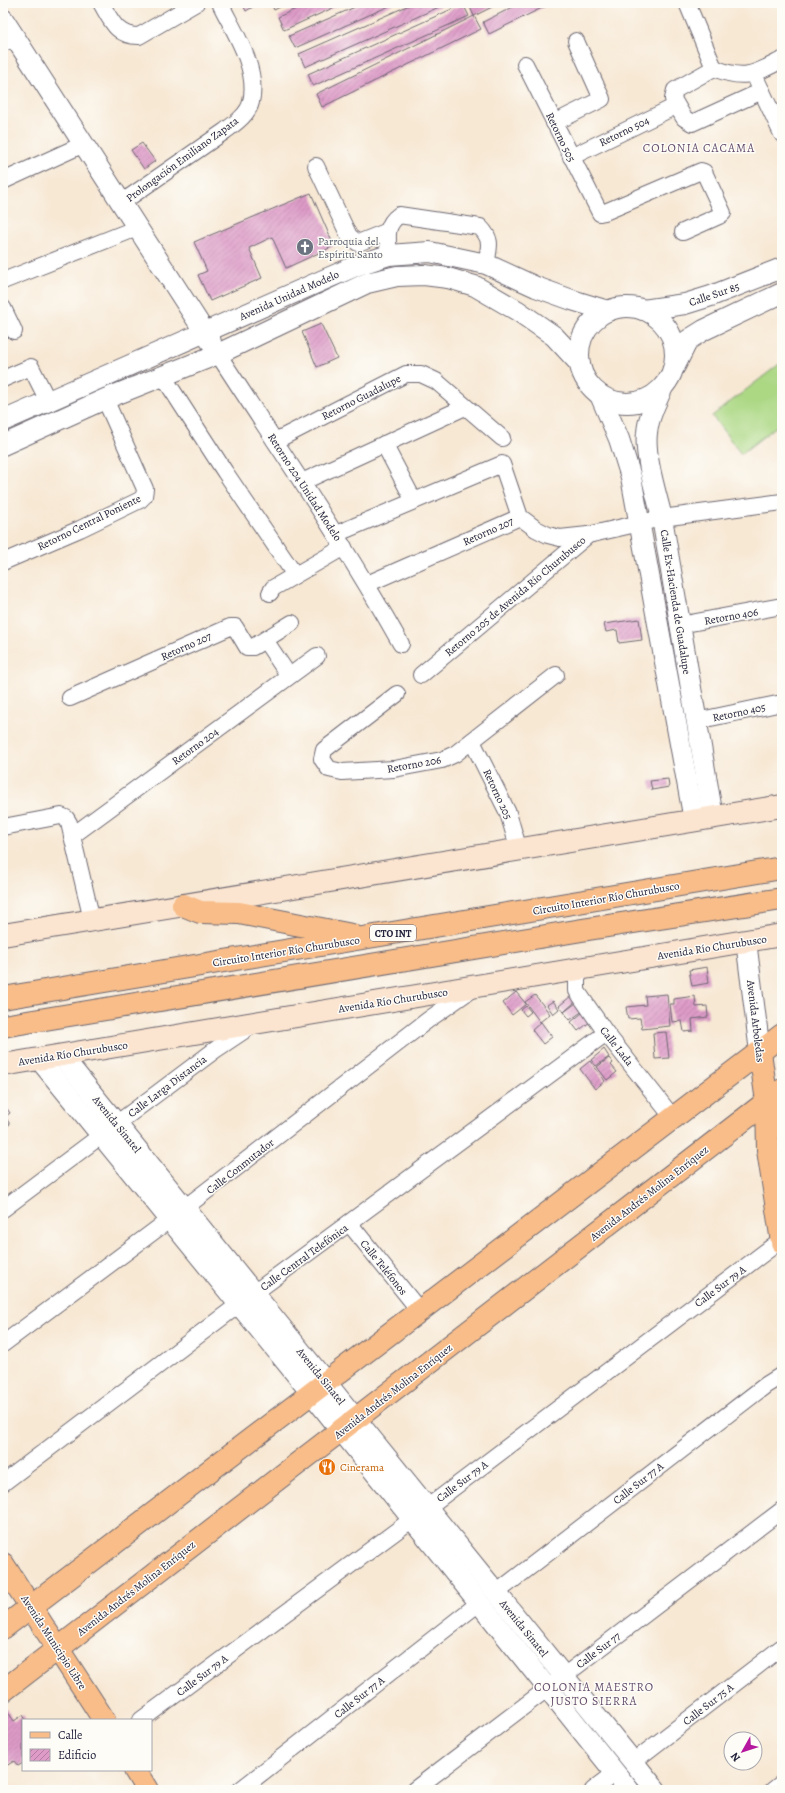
<svg xmlns="http://www.w3.org/2000/svg" width="785" height="1793" viewBox="0 0 785 1793" font-family="Alegreya,serif">
<style>
.pitch{fill:#acd884;stroke:#677d60}
.building{fill:url(#building-hatch)}
.lines{fill:none;stroke-linecap:round;stroke-linejoin:round}
.minor-casing{stroke:#6d6771;stroke-width:18}
.tertiary-casing{stroke:#6d6771;stroke-width:22}
.secondary-casing{stroke:#6d6771;stroke-width:24}
.primary-casing{stroke:#6d6771;stroke-width:24}
.motorway-casing{stroke:#6d6771;stroke-width:24}
.minor{stroke:#fff;stroke-width:16}
.tertiary{stroke:#fff;stroke-width:20}
.secondary{stroke:#fce5d0;stroke-width:22}
.primary{stroke:#f8bd89;stroke-width:22}
.motorway{stroke:#f8bd89;stroke-width:22}
.labels{text-anchor:middle;stroke-width:3;stroke-linejoin:round;paint-order:stroke}
.shield{fill:#fdfcf7;stroke:#646373;stroke-width:1}
.shield-label{font-size:10px;font-weight:bold;fill:#22223b}
.street-label{font-size:11px;fill:#22223b;stroke:#fdfcf7}
.worship-label{font-size:11px;fill:#5b616d;stroke:#fdfcf7;text-anchor:start}
.food-label{font-size:11px;fill:#c56008;stroke:#fdfcf7;text-anchor:start}
.neighbourhood-label{font-size:12px;letter-spacing:1px;fill:#644c6c;stroke:#fdfcf7}
</style>
<defs>
<pattern id="building-hatch" width="6" height="6" patternUnits="userSpaceOnUse"><rect width="6" height="6" fill="#de9bc8"/><path d="M-1 1l2-2M0 6l6-6M5 7l2-2" fill="none" stroke="#b47ea4"/></pattern>
</defs>
<rect width="100%" height="100%" fill="#fdfcf7"/>
<filter id="ink" filterUnits="userSpaceOnUse"><feTurbulence type="fractalNoise" baseFrequency=".025" numOctaves="2"/><feDisplacementMap in="SourceGraphic" scale="8" xChannelSelector="R" yChannelSelector="G"/><feConvolveMatrix kernelMatrix="1 2 1 2 8 2 1 2 1" color-interpolation-filters="sRGB"/></filter>
<filter id="wash" filterUnits="userSpaceOnUse"><feTurbulence type="fractalNoise" baseFrequency=".012" numOctaves="4" result="noise"/><feDisplacementMap in="SourceGraphic" scale="16" xChannelSelector="R" yChannelSelector="G"/><feGaussianBlur stdDeviation="0.9" result="paint"/><feColorMatrix in="noise" values="0 0 0 0 0 0 0 0 0 0 0 0 0 0 0 0 0 1.4 0 .05"/><feComposite in="paint" operator="in"/></filter>
<g filter="url(#wash)">
<rect width="100%" height="100%" fill="#f7e8d4"/>
<polygon class="pitch" points="782,362 782,422 741,454 712,416"/>
<g id="blocks">
<g class="building">
<polygon points="242,3 255,3 256,5 246,11"/>
<polygon points="271,3 288,3 274,10"/>
<polygon points="309,3 344,3 284,30 278,17"/>
<polygon points="364,3 396,3 295,48 289,36"/>
<polygon points="414,3 448,3 305,67 299,54"/>
<polygon points="479,3 500,3 474,16 470,7"/>
<polygon points="521,3 552,3 489,34 483,22"/>
<polygon points="463,4 469,16 313,86 308,74"/>
<polygon points="474,16 481,29 322,107 316,94"/>
<polygon points="142,143 155,161 144,169 131,150"/>
<polygon points="311,193 334,246 286,268 272,237 249,248 262,278 210,301 198,275 207,271 194,242"/>
<polygon points="321,324 337,358 317,367 302,332"/>
<polygon points="639,619 642,640 619,643 617,630 606,632 604,624"/>
<polygon points="668,779 669,787 652,790 650,781"/>
<polygon points="707,967 709,983 692,986 689,970"/>
<polygon points="516,992 526,1004 512,1015 503,1003"/>
<polygon points="667,994 670,1026 642,1029 640,1018 628,1019 626,1007 646,1005 645,996"/>
<polygon points="535,995 550,1014 540,1022 525,1002"/>
<polygon points="571,996 576,1001 564,1012 559,1006"/>
<polygon points="695,996 696,1007 707,1006 708,1017 692,1019 693,1031 684,1032 682,1021 672,1022 670,1004 674,1004 674,999"/>
<polygon points="580,1000 587,1008 570,1020 564,1012"/>
<polygon points="553,1001 559,1009 553,1014 547,1005"/>
<polygon points="526,1006 531,1012 526,1016 521,1010"/>
<polygon points="587,1009 594,1019 578,1031 571,1022"/>
<polygon points="541,1022 552,1037 543,1044 532,1030"/>
<polygon points="666,1032 669,1058 655,1059 653,1033"/>
<polygon points="604,1049 609,1057 596,1066 591,1060"/>
<polygon points="609,1058 613,1063 611,1065 617,1072 607,1080 597,1067"/>
<polygon points="590,1061 605,1081 595,1089 580,1069"/>
<polygon points="4,1105 10,1113 5,1117 10,1124 4,1129"/>
<polygon points="6,1709 14,1721 23,1715 26,1720 23,1720 23,1763 18,1766 14,1761 3,1768 3,1711"/>
</g>
</g>
</g>
<g filter="url(#ink)">
<use href="#blocks" fill-opacity="0" stroke="#6d6771" stroke-width="1"/>
<g class="lines">
<defs>
<g id="minor">
<path d="M101,3c10,17 15,33 38,33l57,-33"/>
<polyline points="687,3 714,68"/>
<polyline points="3,43 15,38"/>
<polyline points="525,64 600,213 605,212 701,171 704,172 723,213 719,216 683,232"/>
<polyline points="714,68 675,90 673,99 684,118 692,123 762,91"/>
<path d="M714,68c31,13 40,6 68,-8"/>
<polyline points="757,81 782,134"/>
<polyline points="554,123 602,99 576,41"/>
<polyline points="571,157 676,106"/>
<polyline points="316,166 349,236 358,243 388,231"/>
<polyline points="3,181 84,144"/>
<path d="M121,203l104,-72c9,-7 23,-16 26,-29 8,-34 -17,-70 -31,-99"/>
<path d="M389,255c-1,-17 -5,-29 10,-40l81,12c13,13 9,20 6,37"/>
<polyline points="3,281 137,228"/>
<polyline points="3,308 14,331"/>
<path d="M218,354c62,96 127,190 183,290"/>
<polyline points="163,376 225,472 295,575"/>
<polyline points="3,379 31,367 48,401"/>
<polyline points="275,441 406,374 421,374 436,381 502,438"/>
<polyline points="384,444 414,501"/>
<polyline points="302,482 465,407"/>
<polyline points="336,534 502,464 520,517 536,529 548,535 560,538 588,535"/>
<polyline points="3,562 80,529 140,500 144,496 145,489 105,399"/>
<polyline points="367,584 520,517"/>
<polyline points="270,593 273,588 344,547"/>
<polyline points="680,625 782,606"/>
<polyline points="265,640 289,676"/>
<polyline points="421,675 588,535 662,518 782,502"/>
<polyline points="397,694 324,750 322,759 329,769 342,772 394,769 442,760 455,754 556,675"/>
<polyline points="70,698 230,627 235,627 247,647 253,647 292,623"/>
<polyline points="696,721 782,703"/>
<polyline points="472,741 508,813 519,850"/>
<polyline points="3,827 61,816 66,818 69,823 92,920"/>
<polyline points="72,836 317,656"/>
<polyline points="582,968 577,979 577,991 606,1033 674,1119"/>
<polyline points="3,1209 215,1050 251,1026"/>
<polyline points="349,1223 419,1310"/>
<polyline points="3,1344 169,1220 428,1020 472,989"/>
<polyline points="3,1483 254,1293 606,1033"/>
<polyline points="496,1593 766,1385 782,1375"/>
<polyline points="141,1720 399,1529 781,1240"/>
<polyline points="633,1762 782,1647"/>
<polyline points="240,1790 479,1603"/>
<polyline points="414,1790 782,1510"/>
<polyline points="593,1790 615,1773"/>
<polyline points="773,1790 782,1783"/>
</g>
<g id="tertiary">
<polyline points="3,19 211,342"/>
<circle cx="627" cy="355" r="48"/>
<polyline points="643,310 685,304 711,296 782,268"/>
<polyline points="675,366 688,340 704,330 782,293"/>
<path d="M662,389c-6,14 -14,28 -15,44 -3,23 10,63 15,85l51,299"/>
<polyline points="600,395 619,439 631,477 694,820"/>
<polyline points="3,421 321,281 358,265 389,255 430,252 486,264 536,287 572,300 608,311"/>
<polyline points="3,445 105,399 218,354 367,283 397,276 424,275 448,278 475,286 518,311 554,336 580,364"/>
<polyline points="746,941 760,1052"/>
<polyline points="61,1055 656,1790"/>
<polyline points="39,1059 312,1394 629,1790"/>
</g>
<g id="secondary">
<polyline points="3,935 782,806"/>
<polyline points="3,1065 782,935"/>
</g>
<g id="primary">
<polyline points="760,1052 767,1102 768,1150 782,1242"/>
<polyline points="3,1564 104,1720"/>
<polyline points="3,1628 782,1035"/>
<polyline points="3,1691 782,1090"/>
<polyline points="135,1770 147,1790"/>
</g>
<g id="motorway">
<polyline points="183,905 200,912 239,913 352,935"/>
<polyline points="3,998 782,868"/>
<polyline points="3,1026 582,930 782,899"/>
</g>
</defs>
<use href="#minor" class="minor-casing"/>
<use href="#tertiary" class="tertiary-casing"/>
<use href="#secondary" class="secondary-casing"/>
<use href="#primary" class="primary-casing"/>
<use href="#motorway" class="motorway-casing"/>
<use href="#minor" class="minor"/>
<use href="#tertiary" class="tertiary"/>
<use href="#secondary" class="secondary"/>
<use href="#primary" class="primary"/>
<use href="#motorway" class="motorway"/>
</g>
</g>
<defs>
<symbol id="church-disc" viewBox="-11 -11 22 22"><circle r="9.5" fill="#6b7280" stroke="#fdfcf7"/><path d="M-1.2-6h2.4v3.5h3.3v2.4h-3.3V6h-2.4V-.1h-3.3v-2.4h3.3Z" fill="#fff"/></symbol>
<symbol id="restaurant-disc" viewBox="-11 -11 22 22"><circle r="9.5" fill="#e8710a" stroke="#fdfcf7"/><path d="M-5-6h1v4h1v-4h1v4h1v-4h1v5L-1.5 .5V6h-2V.5L-5-1ZM5-6V6H3V1.5H1.5Q1.5-4 5-6Z" fill="#fff"/></symbol>
</defs>
<g fill-rule="evenodd">
<use href="#church-disc" x="295" y="237" width="20" height="20"/>
<use href="#restaurant-disc" x="317" y="1457" width="20" height="20"/>
</g>
<g class="labels">
<rect class="shield" x="370" y="925" width="46" height="16" rx="3"/>
<g class="shield-label">
<text x="393" y="937">CTO INT</text>
</g>
<g class="street-label">
<text transform="translate(624 131) rotate(-26)" y="4">Retorno 504</text>
<text transform="translate(561 137) rotate(64)" y="4">Retorno 505</text>
<text transform="translate(182 159) rotate(-36)" y="4">Prolongación Emiliano Zapata</text>
<text transform="translate(714 294) rotate(-19)" y="4">Calle Sur 85</text>
<text transform="translate(289 295) rotate(-24)" y="4">Avenida Unidad Modelo</text>
<text transform="translate(361 397) rotate(-27)" y="4">Retorno Guadalupe</text>
<text transform="translate(305 487) rotate(57)" y="4">Retorno 204 Unidad Modelo</text>
<text transform="translate(89 522) rotate(-26)" y="4">Retorno Central Poniente</text>
<text transform="translate(488 531) rotate(-24)" y="4">Retorno 207</text>
<text transform="translate(515 596) rotate(-40)" y="4">Retorno 205 de Avenida Río Churubusco</text>
<text transform="translate(676 602) rotate(81)" y="4">Calle Ex-Hacienda de Guadalupe</text>
<text transform="translate(731 616) rotate(-10)" y="4">Retorno 406</text>
<text transform="translate(186 646) rotate(-24)" y="4">Retorno 207</text>
<text transform="translate(739 712) rotate(-12)" y="4">Retorno 405</text>
<text transform="translate(195 746) rotate(-36)" y="4">Retorno 204</text>
<text transform="translate(414 764) rotate(-10)" y="4">Retorno 206</text>
<text transform="translate(498 794) rotate(65)" y="4">Retorno 205</text>
<text transform="translate(606 898) rotate(-10)" y="4">Circuito Interior Río Churubusco</text>
<text transform="translate(712 947) rotate(-9)" y="4">Avenida Río Churubusco</text>
<text transform="translate(286 951) rotate(-9)" y="4">Circuito Interior Río Churubusco</text>
<text transform="translate(393 1000) rotate(-9)" y="4">Avenida Río Churubusco</text>
<text transform="translate(756 1021) rotate(83)" y="4">Avenida Arboledas</text>
<text transform="translate(617 1046) rotate(52)" y="4">Calle Lada</text>
<text transform="translate(73 1053) rotate(-9)" y="4">Avenida Río Churubusco</text>
<text transform="translate(167 1086) rotate(-37)" y="4">Calle Larga Distancia</text>
<text transform="translate(117 1124) rotate(51)" y="4">Avenida Sinatel</text>
<text transform="translate(240 1166) rotate(-38)" y="4">Calle Conmutador</text>
<text transform="translate(649 1193) rotate(-38)" y="4">Avenida Andrés Molina Enríquez</text>
<text transform="translate(304 1257) rotate(-36)" y="4">Calle Central Telefónica</text>
<text transform="translate(384 1267) rotate(51)" y="4">Calle Teléfonos</text>
<text transform="translate(720 1286) rotate(-37)" y="4">Calle Sur 79 A</text>
<text transform="translate(321 1376) rotate(51)" y="4">Avenida Sinatel</text>
<text transform="translate(393 1391) rotate(-38)" y="4">Avenida Andrés Molina Enríquez</text>
<text transform="translate(462 1481) rotate(-37)" y="4">Calle Sur 79 A</text>
<text transform="translate(638 1483) rotate(-38)" y="4">Calle Sur 77 A</text>
<text transform="translate(136 1588) rotate(-38)" y="4">Avenida Andrés Molina Enríquez</text>
<text transform="translate(524 1628) rotate(51)" y="4">Avenida Sinatel</text>
<text transform="translate(54 1642) rotate(57)" y="4">Avenida Municipio Libre</text>
<text transform="translate(598 1650) rotate(-37)" y="4">Calle Sur 77</text>
<text transform="translate(202 1675) rotate(-37)" y="4">Calle Sur 79 A</text>
<text transform="translate(359 1697) rotate(-38)" y="4">Calle Sur 77 A</text>
<text transform="translate(708 1704) rotate(-38)" y="4">Calle Sur 75 A</text>
</g>
<g class="worship-label">
<text x="318" y="245">Parroquia del<tspan x="318" dy="13">Espíritu Santo</tspan></text>
</g>
<g class="food-label">
<text x="340" y="1471">Cinerama</text>
</g>
<g class="neighbourhood-label">
<text x="699" y="152">COLONIA CACAMA</text>
<text x="594" y="1691">COLONIA MAESTRO<tspan x="594" dy="14">JUSTO SIERRA</tspan></text>
</g>
</g>
<rect width="785" height="1793" fill="none" stroke="#fdfcf7" stroke-width="16"/>
<rect x="22" y="1719" width="130" height="52" fill="#fdfcf7" stroke="#a5a5ac"/>
<rect x="30" y="1732" width="20" height="6" fill="#f8bd89" stroke="#a5a5ac"/>
<text x="58" y="1739" font-size="12" fill="#22223b">Calle</text>
<rect x="30" y="1749" width="20" height="12" fill="url(#building-hatch)" stroke="#a5a5ac"/>
<text x="58" y="1759" font-size="12" fill="#22223b">Edificio</text>
<g transform="translate(743 1751) rotate(231)"><circle r="19" fill="#fdfcf7" stroke="#a5a5ac"/>
<path d="M0-3L7 15L0 10L-7 15Z" fill="#b5179e"/>
<text y="-6" font-size="11" font-weight="bold" text-anchor="middle" fill="#22223b">N</text>
</g>
</svg>
